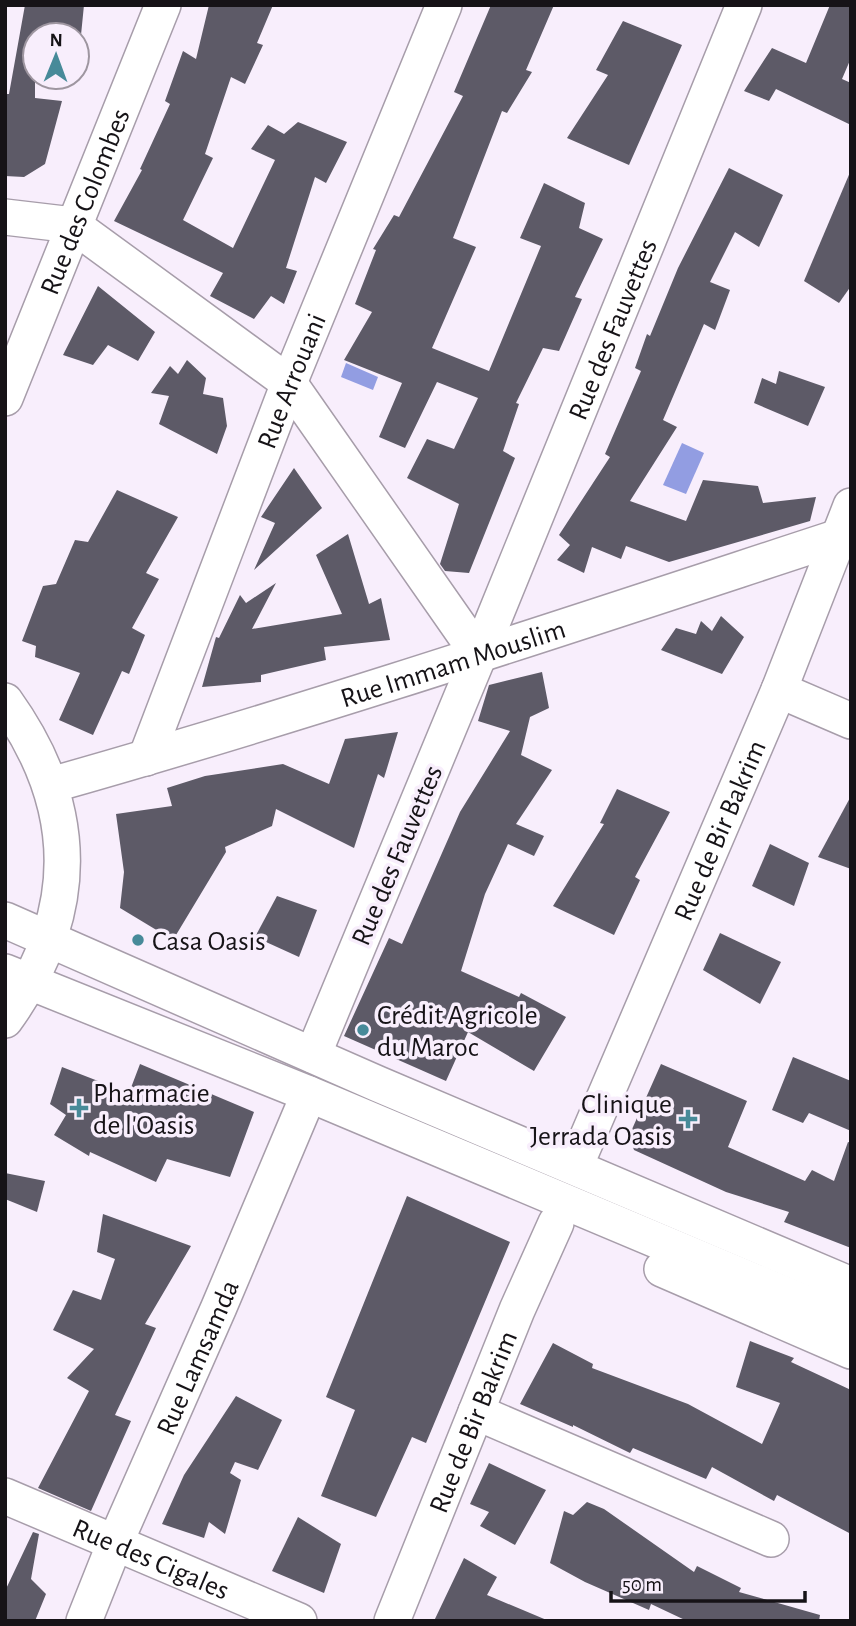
<svg xmlns="http://www.w3.org/2000/svg" width="856" height="1626" viewBox="0 0 856 1626" font-family="'Alegreya Sans',sans-serif">
<style>
.water{fill:#929de2}
.building{fill:#5d5a67}
.lines{fill:none;stroke-linecap:round;stroke-linejoin:round}
.minor-casing{stroke:#a79daa;stroke-width:38}
.minor{stroke:#fff;stroke-width:35}
.poi-dot{fill:#478a99;stroke:#f8eefc;stroke-width:2.5}
.labels{text-anchor:middle;stroke-width:7;stroke-linejoin:round;paint-order:stroke}
.street-label{font-size:28px;fill:#161317;stroke:#f8eefc}
.poi-label{font-size:28px;fill:#161317;stroke:#f8eefc;text-anchor:start}
</style>
<rect width="100%" height="100%" fill="#f8eefc"/>
<g class="water">
<polygon points="346,363 378,377 373,390 341,377"/>
<polygon points="682,443 704,453 686,494 663,485"/>
</g>
<g class="building">
<polygon points="25,5 84,5 81,35 35,35 35,98 62,101 45,164 24,177 5,176 5,94 9,94"/>
<polygon points="209,5 273,5 257,43 263,45 245,84 231,77 205,154 213,158 183,220 233,248 275,160 251,149 268,125 284,134 298,122 347,142 326,183 315,177 286,268 297,271 284,304 271,296 254,319 210,296 223,273 114,221 142,170 140,169 170,104 165,101 183,51 196,59"/>
<polygon points="491,5 554,5 526,70 532,72 507,113 502,111 453,238 476,247 432,348 489,371 541,246 520,238 544,183 585,203 579,228 603,239 575,297 582,299 559,351 543,348 516,403 519,404 503,451 515,458 469,573 445,571 440,564 459,504 407,478 427,439 454,449 478,398 437,382 405,448 379,437 402,383 344,360 372,312 355,304 376,250 373,249 394,215 399,217 463,96 454,92"/>
<polygon points="830,5 851,5 851,58 842,79 851,83 851,125 776,89 769,101 744,91 772,48 806,63"/>
<polygon points="623,21 682,45 629,165 567,138 608,75 596,70"/>
<polygon points="729,168 783,195 759,247 735,232 710,282 730,290 715,330 704,324 663,420 677,427 630,501 686,521 703,480 758,486 763,503 816,497 810,521 669,562 626,546 621,559 592,547 584,573 557,560 570,545 559,535 610,457 605,454 641,371 635,368 647,334 650,336 678,268"/>
<polygon points="851,170 851,286 839,303 804,281"/>
<polygon points="98,286 155,332 138,361 108,345 93,365 63,355"/>
<polygon points="187,360 206,378 203,394 223,398 227,426 217,454 159,424 169,396 151,393 170,366 178,374"/>
<polygon points="779,371 825,387 808,426 754,403 762,378 776,384"/>
<polygon points="294,468 322,508 254,570 275,523 261,517"/>
<polygon points="117,490 178,517 146,573 159,579 132,628 145,635 129,674 122,671 93,735 59,720 80,673 35,657 36,646 22,641 43,586 56,584 75,540 88,542"/>
<polygon points="348,534 369,604 381,598 390,640 324,647 326,660 261,675 261,682 202,687 216,637 219,638 240,595 246,603 276,583 252,629 342,614 316,555"/>
<polygon points="721,616 744,637 722,674 661,650 676,628 696,634 701,621 712,631"/>
<polygon points="542,672 549,708 530,717 521,755 552,770 516,824 544,836 534,856 508,844 485,894 461,971 519,997 521,993 566,1017 534,1071 468,1032 446,1081 344,1036 389,938 402,944 460,812 510,731 478,721 489,685"/>
<polygon points="398,732 384,778 378,774 354,848 276,809 272,826 225,847 226,852 173,940 120,908 124,872 116,814 172,806 167,788 205,776 283,764 329,784 345,739"/>
<polygon points="617,789 670,812 635,877 640,880 614,935 553,906 604,824 600,823"/>
<polygon points="851,796 851,869 818,857"/>
<polygon points="770,844 809,863 794,906 752,886"/>
<polygon points="277,896 317,910 299,957 255,937"/>
<polygon points="720,933 781,962 760,1004 703,970"/>
<polygon points="793,1057 851,1081 851,1131 809,1113 803,1123 772,1110"/>
<polygon points="140,1064 254,1112 230,1177 167,1159 156,1182 90,1152 89,1156 54,1135 66,1115 50,1104 62,1067 129,1093"/>
<polygon points="661,1064 747,1101 728,1147 805,1181 812,1170 834,1181 848,1142 851,1143 851,1248 784,1222 789,1212 726,1192 634,1150 629,1136"/>
<polygon points="5,1173 45,1181 37,1212 5,1199"/>
<polygon points="407,1196 510,1242 426,1443 412,1437 376,1517 321,1496 355,1410 326,1397"/>
<polygon points="103,1214 191,1246 145,1324 156,1328 115,1415 131,1421 91,1511 38,1488 89,1391 67,1378 94,1349 53,1330 73,1290 101,1300 115,1259 97,1252"/>
<polygon points="750,1341 794,1358 791,1362 851,1390 851,1534 777,1495 774,1501 712,1467 706,1479 633,1448 630,1453 573,1425 573,1427 520,1404 553,1343 593,1364 592,1368 688,1404 762,1444 780,1403 736,1387"/>
<polygon points="236,1396 282,1420 258,1470 235,1462 230,1473 241,1480 225,1534 209,1522 204,1538 162,1524 184,1475"/>
<polygon points="489,1463 546,1490 515,1545 480,1526 489,1512 470,1504"/>
<polygon points="587,1502 604,1509 694,1572 697,1566 741,1588 739,1592 820,1615 819,1621 687,1621 651,1604 649,1610 585,1582 550,1563 564,1511 573,1515"/>
<polygon points="298,1517 341,1544 324,1593 272,1571"/>
<polygon points="33,1532 39,1534 31,1579 46,1594 35,1621 5,1621 5,1591"/>
<polygon points="464,1558 497,1577 487,1595 549,1621 434,1621"/>
</g>
<g class="lines">
<defs>
<g id="minor">
<polyline points="5,217 73,225 289,383 479,655 313,1055"/>
<path id="s1" d="M5,398l158,-393"/>
<path id="s2" d="M479,655l265,-650"/>
<polyline points="779,690 851,721"/>
<path d="M5,701c76,106 77,213 0,319"/>
<path id="s3" d="M146,758l143,-375 155,-378"/>
<path id="s4" d="M51,785c269,-76 534,-165 800,-252"/>
<polyline points="5,920 378,1084 851,1285"/>
<polyline points="5,972 309,1094 851,1322"/>
<path id="s5" d="M582,1150l197,-460 72,-184"/>
<polyline points="662,1269 851,1351"/>
<polyline points="476,1412 771,1539"/>
<path id="s6" d="M5,1496l294,125"/>
<path id="s7" d="M84,1621l31,-78 104,-236 90,-213"/>
<path id="s8" d="M392,1621l125,-311 39,-87"/>
</g>
</defs>
<use href="#minor" class="minor-casing"/>
<use href="#minor" class="minor"/>
</g>
<g class="poi-dot">
<circle cx="138" cy="940" r="7"/>
<circle cx="363" cy="1030" r="7"/>
<path d="M75.5 1097.5h7v7h7v7h-7v7h-7v-7h-7v-7h7z"/>
<path d="M684.5 1108.5h7v7h7v7h-7v7h-7v-7h-7v-7h7z"/>
</g>
<g class="labels">
<g class="street-label">
<text dy="10" stroke="none"><textPath href="#s1" startOffset="212">Rue des Colombes</textPath></text>
<text dy="10" stroke="none"><textPath href="#s2" startOffset="352">Rue des Fauvettes</textPath></text>
<text dy="10" stroke="none"><textPath href="#s3" startOffset="404">Rue Arrouani</textPath></text>
<text dy="10" stroke="none"><textPath href="#s4" startOffset="420">Rue Immam Mouslim</textPath></text>
<text dy="10" stroke="none"><textPath href="#s5" startOffset="348">Rue de Bir Bakrim</textPath></text>
<text transform="translate(396 855) rotate(-67)" y="10">Rue des Fauvettes</text>
<text dy="10" stroke="none"><textPath href="#s7" startOffset="287">Rue Lamsamda</textPath></text>
<text dy="10" stroke="none"><textPath href="#s8" startOffset="215">Rue de Bir Bakrim</textPath></text>
<text dy="10" stroke="none"><textPath href="#s6" startOffset="159">Rue des Cigales</textPath></text>
</g>
<g class="poi-label">
<text x="152" y="950">Casa Oasis</text>
<text x="377" y="1024">Crédit Agricole<tspan x="377" dy="32">du Maroc</tspan></text>
<text x="93" y="1102">Pharmacie<tspan x="93" dy="32">de l'Oasis</tspan></text>
<text x="672" y="1113" text-anchor="end">Clinique<tspan x="672" dy="32">Jerrada Oasis</tspan></text>
</g>
</g>
<rect width="856" height="1626" fill="none" stroke="#161317" stroke-width="14"/>
<g transform="translate(56 56) rotate(1)"><circle r="33" fill="#f8eefc" stroke="#9e96a0" stroke-width="2"/>
<path d="M0-5L12 26L0 18L-12 26Z" fill="#478a99"/>
<text y="-10" font-size="19" font-weight="bold" text-anchor="middle" fill="#161317">N</text>
</g>
<path d="M611 1591v10h194v-10" fill="none" stroke="#161317" stroke-width="3.5"/>
<text x="622" y="1591" font-size="21" fill="#161317" stroke="#f8eefc" stroke-width="5" paint-order="stroke">50 m</text>
</svg>
